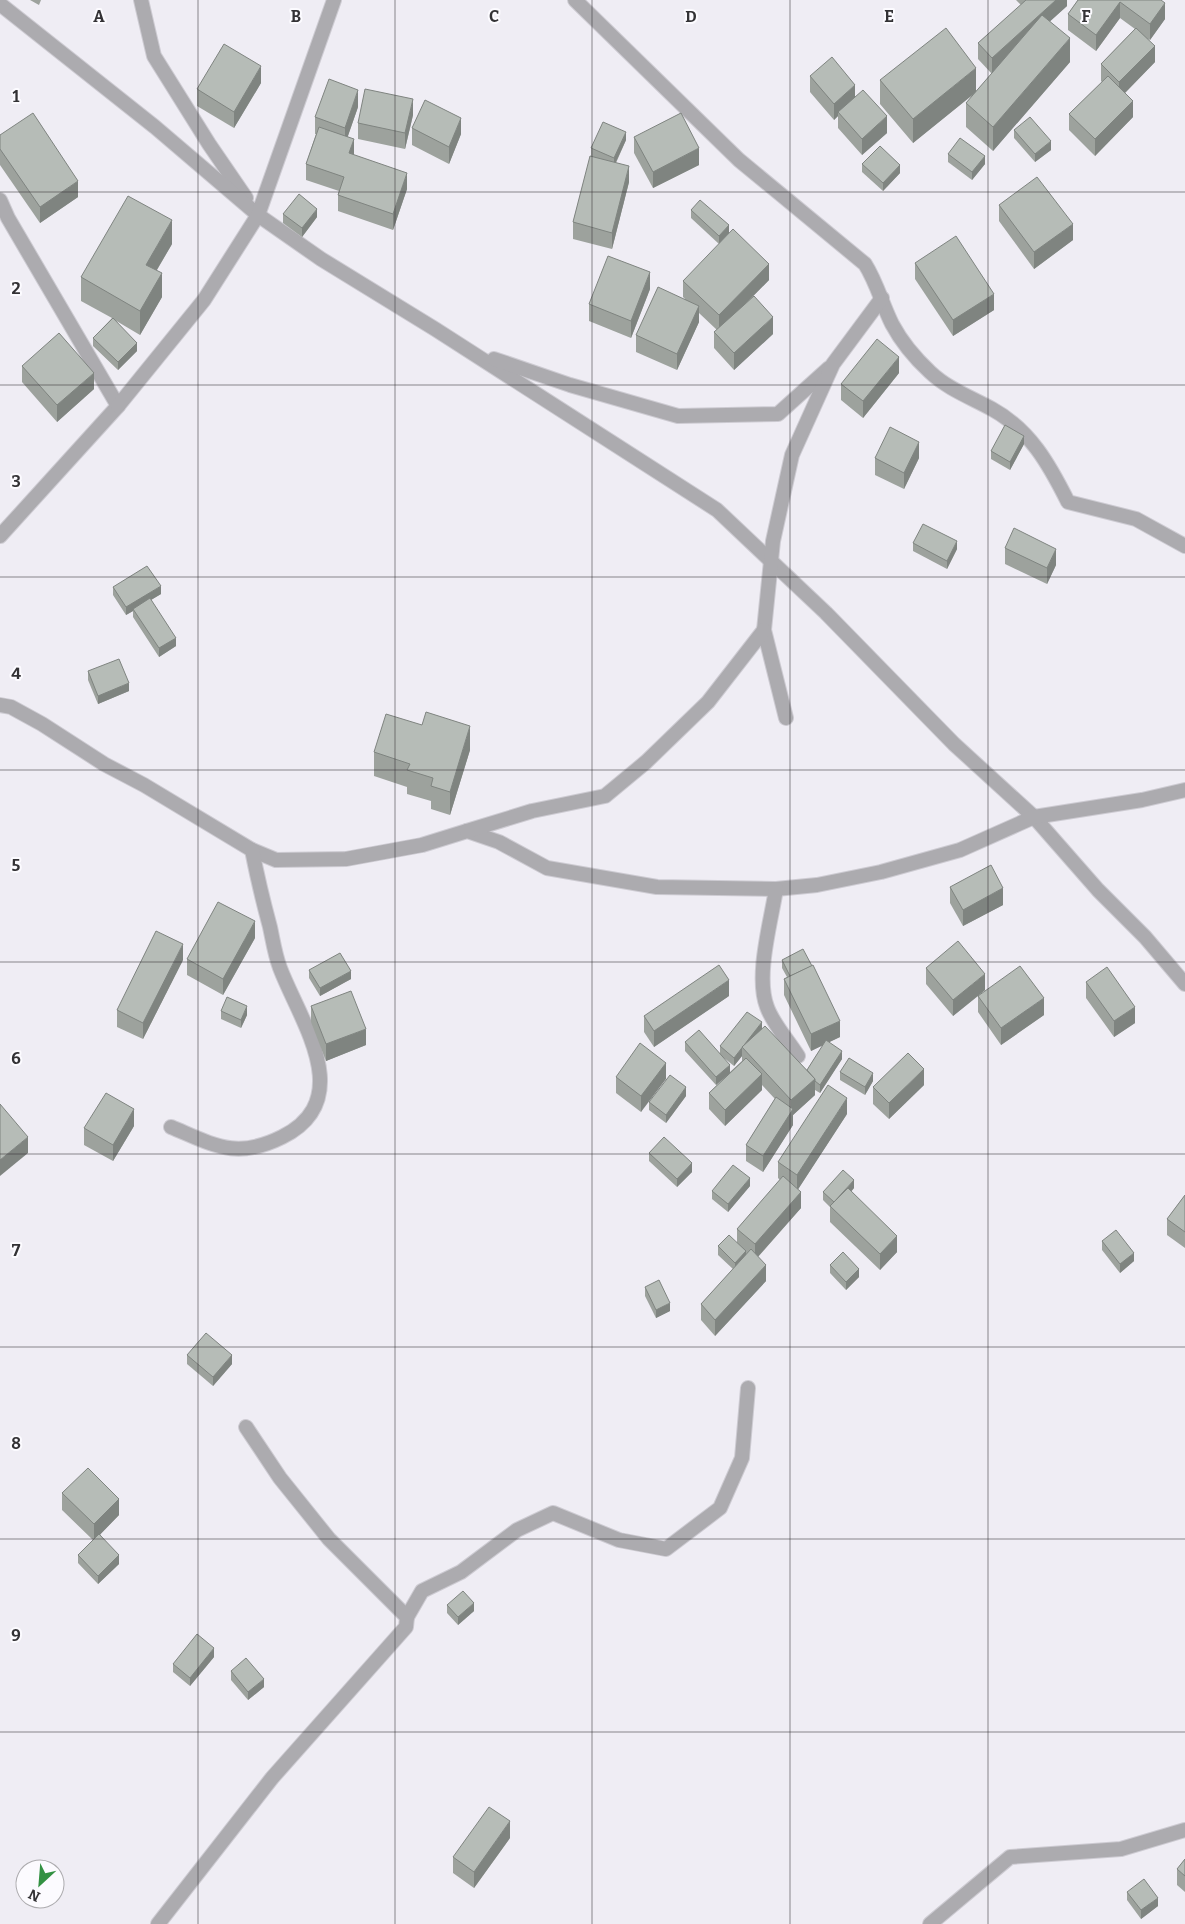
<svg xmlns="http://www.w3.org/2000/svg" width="1185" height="1924" viewBox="0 0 1185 1924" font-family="Bitter,serif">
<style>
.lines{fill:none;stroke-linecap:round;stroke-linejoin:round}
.minor-casing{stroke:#cdcbd2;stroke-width:16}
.minor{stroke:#acabaf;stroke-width:14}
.wall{fill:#9da29d;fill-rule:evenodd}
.shaded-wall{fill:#7f8480}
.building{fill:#b6bcb7;stroke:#7f8480}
.grid{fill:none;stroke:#333235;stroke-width:1;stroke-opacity:0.55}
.grid-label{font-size:16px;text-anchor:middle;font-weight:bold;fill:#333235;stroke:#fcfbff;stroke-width:4;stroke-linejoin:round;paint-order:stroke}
</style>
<rect width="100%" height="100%" fill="#efedf4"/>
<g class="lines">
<defs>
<g id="minor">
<polyline points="141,0 154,56 209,144 246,198"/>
<path d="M575,0l164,160 126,104c12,19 17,40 27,60 9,17 23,34 38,48 18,17 40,25 62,37 38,21 57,55 76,93l68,17 49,27"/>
<polyline points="0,4 155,127 258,215 321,259 435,329 717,510 826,613 954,744 1034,817 1098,890 1145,937 1185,984"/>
<polyline points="0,200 8,218 118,406 0,536"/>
<polyline points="494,359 570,385 678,416 778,414 829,368"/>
<polyline points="118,406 204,300 258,215 334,0"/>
<polyline points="0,705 11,707 42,724 104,764 144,785 252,850 276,860 346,859 422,845 467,831 499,842 547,868 657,887 776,889 817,885 881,872 960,850 1034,817 1142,800 1185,790"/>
<polyline points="786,718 764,630 773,541 792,455 833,364 882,298"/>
<polyline points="467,831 532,811 605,796 646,762 708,702 764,630"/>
<path d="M776,889c-5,33 -21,87 -9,118 6,17 21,33 31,49"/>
<path d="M171,1127c43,18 65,33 111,10 76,-38 18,-116 -2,-169 -5,-13 -7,-27 -10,-41 -7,-26 -13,-51 -18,-77"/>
<polyline points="407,1617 422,1591 461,1572 517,1530 553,1513 619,1540 666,1549 720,1508 742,1458 748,1388"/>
<polyline points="158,1924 272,1778 406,1627 407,1617 329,1539 280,1478 246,1427"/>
<polyline points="930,1924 1010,1857 1121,1849 1185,1830"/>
</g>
</defs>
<use href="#minor" class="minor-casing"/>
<use href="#minor" class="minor"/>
</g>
<g class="wall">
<polygon points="30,0 41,0 39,5"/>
<polygon points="1016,0 1067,0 1067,6 1050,21 1070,62 993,151 966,127 966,103 975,93 913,143 880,104 880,80 976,91 992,74 978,59 978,43 1021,5"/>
<polygon points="1078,0 1161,0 1165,19 1150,40 1148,39 1155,62 1125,93 1133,117 1095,156 1069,130 1069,114 1102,82 1101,81 1101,64 1135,29 1120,18 1096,51 1068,30 1068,14"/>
<polygon points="810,76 855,96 887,133 862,155 838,128 838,116 834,120 810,92"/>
<polygon points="261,83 234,128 197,106 197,89"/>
<polygon points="358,107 348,136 354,155 407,189 393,230 338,211 338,195 339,191 306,180 306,164 316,134 315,134 315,117"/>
<polygon points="413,115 405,149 358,139 358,123"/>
<polygon points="412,128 461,134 449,164 412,145"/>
<polygon points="1014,130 1051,150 1035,162 1014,138"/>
<polygon points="0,135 78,197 40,223 0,165"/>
<polygon points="634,137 699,165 653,188 634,153"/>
<polygon points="626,140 616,163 629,182 612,249 573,239 573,222 591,156 591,148"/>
<polygon points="948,154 985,164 972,180 948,162"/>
<polygon points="862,164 900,173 883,191 862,172"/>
<polygon points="999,205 1073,240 1034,269 999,221"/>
<polygon points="691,210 729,233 719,244 691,218"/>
<polygon points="283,214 317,217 302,237 283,223"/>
<polygon points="172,244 157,270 162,297 140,335 113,319 137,351 118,370 93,346 93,338 112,318 81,301 81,277"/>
<polygon points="915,263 994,310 953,336 915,279"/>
<polygon points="769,280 746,303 773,334 734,370 714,348 714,332 717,330 699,313 699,322 677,370 636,352 636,335 685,299 683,297 683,281"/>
<polygon points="650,289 631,338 589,321 589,304"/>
<polygon points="22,366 94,389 57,422 22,382"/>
<polygon points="899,373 863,418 841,400 841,384"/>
<polygon points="1024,444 1010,470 991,459 991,451"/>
<polygon points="875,458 919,458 904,489 875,475"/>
<polygon points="913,543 957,549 947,569 913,551"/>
<polygon points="1005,548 1056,565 1047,584 1005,564"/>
<polygon points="113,587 161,594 151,600 176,646 159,657 133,617 133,611 126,615 113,595"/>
<polygon points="88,671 129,691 98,704 88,680"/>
<polygon points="470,750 450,815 431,809 431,801 407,794 407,787 374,776 374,752"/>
<polygon points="950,887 1003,905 963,926 950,903"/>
<polygon points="255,938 223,995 187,975 187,959"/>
<polygon points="183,960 143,1039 117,1027 117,1010"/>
<path d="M782,960l58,77 -11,5 13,17 -22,34 -5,-3v5l-22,20v10l-30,47 -17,-11v-16l29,-46 -13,-14v5l-37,36 -16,-17v-16l14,-14 -7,6 -31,-34v-9l35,11v-7l42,-17 45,41 16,-25 -12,6 -27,-56v-16l3,-2 -5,-9zM742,1056v5l-12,11 -6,-14 10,8z"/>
<polygon points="926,968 985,990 979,995 1044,1015 1001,1045 978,1012 978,996 953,1016 926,984"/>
<polygon points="309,970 351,979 320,996 309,978"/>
<polygon points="1086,982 1135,1023 1114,1037 1086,998"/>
<polygon points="729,996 654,1047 644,1032 644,1016"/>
<polygon points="311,1006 366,1045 326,1061 311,1022"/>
<polygon points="221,1011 247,1015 241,1028 221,1019"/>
<polygon points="666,1063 641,1112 616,1093 616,1077"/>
<polygon points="840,1072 873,1081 865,1095 840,1080"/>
<polygon points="924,1085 889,1119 873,1104 873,1087"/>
<polygon points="686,1096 666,1123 649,1110 649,1102"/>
<polygon points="847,1114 798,1189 801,1208 758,1257 766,1281 715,1336 701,1320 701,1304 733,1269 718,1255 718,1246 737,1242 737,1229 780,1180 778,1178 778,1162"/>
<polygon points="134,1126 113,1161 84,1145 84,1128"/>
<polygon points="649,1153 692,1172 677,1187 649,1161"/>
<polygon points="750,1186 728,1212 712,1199 712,1191"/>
<polygon points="854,1188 851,1192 897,1252 880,1270 830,1222 830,1207 823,1200 823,1192"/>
<polygon points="1185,1195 1185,1248 1167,1235 1167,1219"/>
<polygon points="1102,1241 1134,1261 1120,1273 1102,1250"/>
<polygon points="830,1265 859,1277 846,1290 830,1273"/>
<polygon points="645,1287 670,1311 656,1318 645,1296"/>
<polygon points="187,1355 232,1364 213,1386 187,1364"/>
<polygon points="62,1493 119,1515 100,1534 119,1564 98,1584 78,1563 78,1555 93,1540 62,1510"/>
<polygon points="447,1605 474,1611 458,1625 447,1613"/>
<polygon points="214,1657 190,1686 173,1672 173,1664"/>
<polygon points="231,1671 264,1687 248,1700 231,1680"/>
<polygon points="510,1838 474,1888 453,1873 453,1857"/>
<polygon points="1185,1859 1185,1892 1177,1885 1177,1869"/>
<polygon points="1127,1892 1158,1906 1141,1919 1127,1900"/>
</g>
<g class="shaded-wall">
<polygon points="1056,0 1067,0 1067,6 992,74 992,58"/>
<polygon points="1120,2 1120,18 1096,51 1096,35"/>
<polygon points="1165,3 1165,19 1150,40 1150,24"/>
<polygon points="1070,38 1070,62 993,151 993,127"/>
<polygon points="1155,46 1155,62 1119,99 1119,82"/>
<polygon points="261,66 261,83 234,128 234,112"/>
<polygon points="976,68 976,92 913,143 913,119"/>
<polygon points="855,85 855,101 838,112 838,116 834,120 834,104"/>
<polygon points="358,90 358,107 345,144 345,128"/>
<polygon points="413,99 413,115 405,149 405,133"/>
<polygon points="1133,101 1133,117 1095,156 1095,139"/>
<polygon points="887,116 887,133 862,155 862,139"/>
<polygon points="461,118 461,134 449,164 449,147"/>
<polygon points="626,132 626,140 614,166 614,158"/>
<polygon points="354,139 354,155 349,153"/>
<polygon points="1051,141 1051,150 1035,162 1035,154"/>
<polygon points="699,148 699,165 653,188 653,172"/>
<polygon points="985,156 985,164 972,180 972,172"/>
<polygon points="900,165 900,173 883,191 883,183"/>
<polygon points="629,166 629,182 612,249 612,233"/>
<polygon points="407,173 407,189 393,230 393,214"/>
<polygon points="78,181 78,197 40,223 40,207"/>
<polygon points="317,209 317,217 302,237 302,228"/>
<polygon points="172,220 172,244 146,288 146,265"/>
<polygon points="1073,224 1073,240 1034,269 1034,252"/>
<polygon points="729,225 729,233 719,244 719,236"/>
<polygon points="769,264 769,280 719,331 719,315"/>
<polygon points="650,272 650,289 631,338 631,321"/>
<polygon points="162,273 162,297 140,335 140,311"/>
<polygon points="994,294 994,310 953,336 953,320"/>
<polygon points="699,306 699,322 677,370 677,354"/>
<polygon points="773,317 773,334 734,370 734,353"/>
<polygon points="137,343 137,351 118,370 118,362"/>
<polygon points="899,357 899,373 863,418 863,401"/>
<polygon points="94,373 94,389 57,422 57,405"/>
<polygon points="1024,436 1024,444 1010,470 1010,462"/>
<polygon points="919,442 919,458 904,489 904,473"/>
<polygon points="957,541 957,549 947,569 947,561"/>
<polygon points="1056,549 1056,565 1047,584 1047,568"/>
<polygon points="161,586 161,594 134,610 133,609 133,611 126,615 126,607"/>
<polygon points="176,638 176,646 159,657 159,648"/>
<polygon points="129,683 129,691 98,704 98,696"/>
<polygon points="470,726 470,750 450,815 450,792"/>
<polygon points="1003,888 1003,905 963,926 963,910"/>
<polygon points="255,921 255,938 223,995 223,979"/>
<polygon points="183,944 183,960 143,1039 143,1023"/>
<polygon points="351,971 351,979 320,996 320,988"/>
<polygon points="985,974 985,990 953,1016 953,1000"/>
<polygon points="729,980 729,996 654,1047 654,1031"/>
<polygon points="1044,998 1044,1015 1001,1045 1001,1028"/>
<polygon points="247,1006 247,1015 241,1028 241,1020"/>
<polygon points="1135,1007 1135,1023 1114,1037 1114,1021"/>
<polygon points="840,1021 840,1037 811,1051 811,1034"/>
<polygon points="762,1022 762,1031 742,1047"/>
<polygon points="366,1029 366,1045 326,1061 326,1044"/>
<polygon points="742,1048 742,1056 734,1066 734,1058"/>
<polygon points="842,1051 842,1059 820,1093 820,1085"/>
<polygon points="666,1063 666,1079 641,1112 641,1096"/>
<polygon points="730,1065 730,1073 716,1085 716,1077"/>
<polygon points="924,1069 924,1085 889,1119 889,1103"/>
<polygon points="873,1073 873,1081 865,1095 865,1087"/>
<polygon points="762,1074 762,1090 725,1126 725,1110"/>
<polygon points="815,1079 815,1095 793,1115 793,1125 763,1172 763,1156 791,1112 791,1100"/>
<polygon points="686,1087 686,1096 666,1123 666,1115"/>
<polygon points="847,1098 847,1114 797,1191 797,1175"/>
<polygon points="134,1109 134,1126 113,1161 113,1145"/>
<polygon points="28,1137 28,1153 0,1176 0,1160"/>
<polygon points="692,1163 692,1172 677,1187 677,1179"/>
<polygon points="750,1178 750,1186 728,1212 728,1204"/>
<polygon points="854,1180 854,1188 834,1210 834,1202"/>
<polygon points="801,1192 801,1208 755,1260 755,1244"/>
<polygon points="897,1236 897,1252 880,1270 880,1254"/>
<polygon points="746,1251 746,1259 735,1271 735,1263"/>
<polygon points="1134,1253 1134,1261 1120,1273 1120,1264"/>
<polygon points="766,1265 766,1281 715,1336 715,1320"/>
<polygon points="859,1269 859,1277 846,1290 846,1282"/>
<polygon points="670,1303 670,1311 656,1318 656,1310"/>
<polygon points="232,1355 232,1364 213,1386 213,1377"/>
<polygon points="119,1499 119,1515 94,1541 94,1524"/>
<polygon points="119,1555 119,1564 98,1584 98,1576"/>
<polygon points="474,1603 474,1611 458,1625 458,1617"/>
<polygon points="214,1648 214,1657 190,1686 190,1678"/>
<polygon points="264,1679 264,1687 248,1700 248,1692"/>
<polygon points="510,1821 510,1838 474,1888 474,1872"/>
<polygon points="1158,1898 1158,1906 1141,1919 1141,1910"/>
</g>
<g class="building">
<polygon points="1026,0 1056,0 992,58 978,43"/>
<polygon points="1078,0 1161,0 1165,3 1150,24 1120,2 1096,35 1068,14"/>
<polygon points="1042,15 1070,38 993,127 966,103"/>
<polygon points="946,28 976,68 913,119 880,80"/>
<polygon points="1136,28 1155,46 1119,82 1101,64"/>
<polygon points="224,44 261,66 234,112 197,89"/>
<polygon points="832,57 855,85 834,104 810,76"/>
<polygon points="1108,76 1133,101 1095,139 1069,114"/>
<polygon points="329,79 358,90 345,128 315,117"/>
<polygon points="365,89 413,99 405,133 358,123"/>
<polygon points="863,90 887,116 862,139 838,112"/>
<polygon points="425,100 461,118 449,147 412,128"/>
<polygon points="33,113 78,181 40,207 0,149 0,135"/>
<polygon points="681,113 699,148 653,172 634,137"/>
<polygon points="1030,117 1051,141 1035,154 1014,130"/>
<polygon points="603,122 626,132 614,158 591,148"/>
<polygon points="319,127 354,139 349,153 407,173 393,214 338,195 344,177 306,164"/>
<polygon points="960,138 985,156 972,172 948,154"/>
<polygon points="880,146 900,165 883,183 862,164"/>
<polygon points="590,156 629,166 612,233 573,222"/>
<polygon points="1037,177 1073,224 1034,252 999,205"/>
<polygon points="299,194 317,209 302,228 283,214"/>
<polygon points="128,196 172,220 146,265 162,273 140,311 81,277"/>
<polygon points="700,200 729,225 719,236 691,210"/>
<polygon points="733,229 769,264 719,315 683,281"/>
<polygon points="956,236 994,294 953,320 915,263"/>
<polygon points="608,256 650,272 631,321 589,304"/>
<polygon points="658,287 699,306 677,354 636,335"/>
<polygon points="754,296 773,317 734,353 714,332"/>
<polygon points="113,318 137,343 118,362 93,338"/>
<polygon points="59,333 94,373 57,405 22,366"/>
<polygon points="877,339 899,357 863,401 841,384"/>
<polygon points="1005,425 1024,436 1010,462 991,451"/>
<polygon points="890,427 919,442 904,473 875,458"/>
<polygon points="923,524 957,541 947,561 913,543"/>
<polygon points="1014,528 1056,549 1047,568 1005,548"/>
<polygon points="147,566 161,586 126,607 113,587"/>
<polygon points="150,598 176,638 159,648 133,609"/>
<polygon points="119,659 129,683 98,696 88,671"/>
<polygon points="426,712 470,726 450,792 431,786 433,778 407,770 410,764 374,752 386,714 422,725"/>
<polygon points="991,865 1003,888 963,910 950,887"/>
<polygon points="218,902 255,921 223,979 187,959"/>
<polygon points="156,931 183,944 143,1023 117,1010"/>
<polygon points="958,941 985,974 953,1000 926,968"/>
<polygon points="803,949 812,966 790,976 782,960"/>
<polygon points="340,953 351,971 320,988 309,970"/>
<polygon points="719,965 729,980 654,1031 644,1016"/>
<polygon points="813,965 840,1021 811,1034 784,979"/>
<polygon points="1020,966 1044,998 1001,1028 978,996"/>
<polygon points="1107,967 1135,1007 1114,1021 1086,982"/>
<polygon points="351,991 366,1029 326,1044 311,1006"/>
<polygon points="227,997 247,1006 241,1020 221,1011"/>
<polygon points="747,1012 762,1022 734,1058 720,1046"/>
<polygon points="765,1026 815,1079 791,1100 742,1047"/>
<polygon points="699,1030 730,1065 716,1077 685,1042"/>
<polygon points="826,1040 842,1051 820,1085 815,1081 815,1079 807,1070"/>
<polygon points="640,1043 666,1063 641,1096 616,1077"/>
<polygon points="908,1053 924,1069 889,1103 873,1087"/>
<polygon points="746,1058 762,1074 725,1110 709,1093"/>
<polygon points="849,1058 873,1073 865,1087 840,1072"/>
<polygon points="670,1075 686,1087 666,1115 649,1102"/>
<polygon points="828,1085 847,1098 797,1175 778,1162"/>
<polygon points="106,1093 134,1109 113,1145 84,1128"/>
<polygon points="776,1097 793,1109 763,1156 746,1145"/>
<polygon points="0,1104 28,1137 0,1160"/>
<polygon points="664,1137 692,1163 677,1179 649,1153"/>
<polygon points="733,1165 750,1178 728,1204 712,1191"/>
<polygon points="843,1170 854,1180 834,1202 823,1192"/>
<polygon points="783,1176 801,1192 755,1244 737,1229"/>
<polygon points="848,1188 897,1236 880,1254 830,1206"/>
<polygon points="1185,1195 1185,1232 1167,1219"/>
<polygon points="1116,1230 1134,1253 1120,1264 1102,1241"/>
<polygon points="729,1235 746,1251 735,1263 718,1246"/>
<polygon points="751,1249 766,1265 715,1320 701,1304"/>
<polygon points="843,1252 859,1269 846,1282 830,1265"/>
<polygon points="659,1280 670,1303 656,1310 645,1287"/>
<polygon points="206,1333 232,1355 213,1377 187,1355"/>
<polygon points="88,1468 119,1499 94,1524 62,1493"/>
<polygon points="99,1534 119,1555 98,1576 78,1555"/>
<polygon points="463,1591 474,1603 458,1617 447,1605"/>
<polygon points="197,1634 214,1648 190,1678 173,1664"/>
<polygon points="246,1658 264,1679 248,1692 231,1671"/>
<polygon points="489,1807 510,1821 474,1872 453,1857"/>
<polygon points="1185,1859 1185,1876 1177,1869"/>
<polygon points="1144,1879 1158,1898 1141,1910 1127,1892"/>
</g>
<path class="grid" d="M198,0v1924M395,0v1924M592,0v1924M790,0v1924M988,0v1924M0,192h1185M0,385h1185M0,577h1185M0,770h1185M0,962h1185M0,1154h1185M0,1347h1185M0,1539h1185M0,1732h1185"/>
<g class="grid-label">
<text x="99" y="22">A</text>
<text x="296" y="22">B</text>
<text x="494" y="22">C</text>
<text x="691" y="22">D</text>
<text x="889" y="22">E</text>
<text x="1086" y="22">F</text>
<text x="16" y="102">1</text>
<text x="16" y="294">2</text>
<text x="16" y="487">3</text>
<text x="16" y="679">4</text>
<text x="16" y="871">5</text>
<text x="16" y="1064">6</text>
<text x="16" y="1256">7</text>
<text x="16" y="1449">8</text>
<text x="16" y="1641">9</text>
</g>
<g transform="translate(40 1884) rotate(206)"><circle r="24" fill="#fcfbff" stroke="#acabae"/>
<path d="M0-4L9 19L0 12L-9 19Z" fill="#339143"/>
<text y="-8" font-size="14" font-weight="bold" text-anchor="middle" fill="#333235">N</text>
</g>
</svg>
